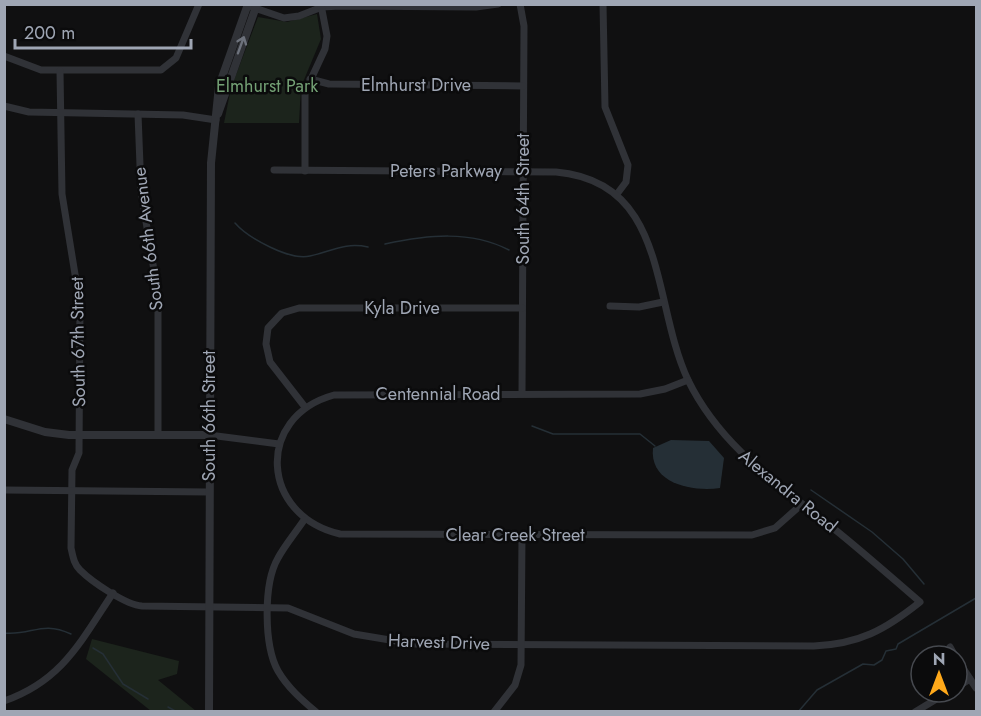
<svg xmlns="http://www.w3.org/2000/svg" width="981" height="716" viewBox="0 0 981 716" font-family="Jost,sans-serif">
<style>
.green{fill:#1c241c}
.water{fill:#252f36}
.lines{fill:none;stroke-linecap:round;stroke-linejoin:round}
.stream{stroke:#252f36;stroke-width:1.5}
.minor{stroke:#303237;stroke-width:7}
.tertiary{stroke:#303237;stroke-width:8}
.oneway{stroke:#6d727c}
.labels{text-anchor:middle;stroke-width:5;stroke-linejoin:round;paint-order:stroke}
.street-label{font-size:18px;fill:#9fa6b4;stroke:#0b0b0c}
.park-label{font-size:18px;fill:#74a175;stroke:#0b0b0c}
</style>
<rect width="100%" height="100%" fill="#101011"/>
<g class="green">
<polygon points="317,14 321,39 301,87 299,123 224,123 231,88 258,17 287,22"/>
<polygon points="92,639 179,661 177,674 158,680 196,711 151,711 86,659"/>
</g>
<path class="water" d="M671,440l38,1 15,17 -4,30c-27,4 -71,-4 -67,-40z"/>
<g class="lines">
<g class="stream">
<path d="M235,223c13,15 55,38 75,33 22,-5 35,-14 58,-9"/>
<path d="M385,244c43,-9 85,-14 124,6"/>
<polyline points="532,426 553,434 640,434 655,446"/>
<polyline points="811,490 872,532 903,559 924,584"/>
<path d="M4,633c28,3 37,-13 67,1"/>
<polyline points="93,648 103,654 123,684 148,699"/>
<polyline points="168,707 177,712"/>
<polyline points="798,712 817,690 863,664 874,665 882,660 886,651 896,649 898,644 976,598"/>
</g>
<g class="minor">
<polyline points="520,4 524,26 522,394"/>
<polyline points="603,4 605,107 628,165 626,182 617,194"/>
<polyline points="252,7 284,18 299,16 322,7 340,6 476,7 498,4"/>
<polyline points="4,56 41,70 161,70 176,58 199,4"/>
<path d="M60,71l2,123 18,111 -1,148 -7,17 -1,78c2,9 3,16 9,22 12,12 46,35 62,36l146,2 66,26 60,10 400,2c45,-2 71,-16 106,-44 -29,-25 -57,-50 -87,-74 -54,-43 -113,-82 -145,-148 -37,-79 -19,-198 -132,-208l-282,-2"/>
<polyline points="310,79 329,84 523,86"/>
<polyline points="4,106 29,112 183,115 216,120"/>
<polyline points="138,114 141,191 158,295 158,435"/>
<polyline points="305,171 305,92 325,49 327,36 321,5"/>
<polyline points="610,306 639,307 663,302"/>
<path d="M688,380l-23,9 -25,5 -306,1c-80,22 -73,121 6,139l412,1 23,-7 27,-24"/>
<polyline points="305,407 270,362 266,344 268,328 282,313 299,308 522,308"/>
<polyline points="209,435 279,444"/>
<polyline points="4,490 209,492"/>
<path d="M304,520c-8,12 -19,25 -26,38 -15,26 -14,88 0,113 10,17 24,29 38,41"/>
<polyline points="950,647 955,656"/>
<polyline points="957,659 976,688"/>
<polyline points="957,687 970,679"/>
<path d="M4,701c58,-20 77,-60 109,-108"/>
<polyline points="494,712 515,685 521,665 522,535"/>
<polyline points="915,712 948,692"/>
</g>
<g class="tertiary">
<polyline points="218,114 257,4"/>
<polyline points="4,419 45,432 69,435 209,435"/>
<polyline points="209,712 211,163 219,86 248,4"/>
</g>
</g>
<defs><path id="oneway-shaft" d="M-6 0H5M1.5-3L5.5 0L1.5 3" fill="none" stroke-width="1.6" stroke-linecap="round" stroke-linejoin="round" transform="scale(1.5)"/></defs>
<use class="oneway" href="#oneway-shaft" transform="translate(241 45) rotate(-70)"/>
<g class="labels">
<g class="street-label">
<text x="416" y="91">Elmhurst Drive</text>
<text x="446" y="177">Peters Parkway</text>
<text transform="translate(523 199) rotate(-90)" y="6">South 64th Street</text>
<text transform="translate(148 239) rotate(-97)" y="6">South 66th Avenue</text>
<text x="402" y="314">Kyla Drive</text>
<text transform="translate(78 342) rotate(-91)" y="6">South 67th Street</text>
<text x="438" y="400">Centennial Road</text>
<text transform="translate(209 416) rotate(-90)" y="6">South 66th Street</text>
<text transform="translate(788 491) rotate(39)" y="6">Alexandra Road</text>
<text x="515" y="541">Clear Creek Street</text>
<text transform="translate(439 642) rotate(2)" y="6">Harvest Drive</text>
</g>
<g class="park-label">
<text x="267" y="92">Elmhurst Park</text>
</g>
</g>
<rect width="981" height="716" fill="none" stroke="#9fa6b4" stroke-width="12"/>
<g transform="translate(939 674)"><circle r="28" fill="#0b0b0c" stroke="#46494f" stroke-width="1.5"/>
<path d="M0-4.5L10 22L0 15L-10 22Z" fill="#ffa91a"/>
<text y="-9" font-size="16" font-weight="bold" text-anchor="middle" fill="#9fa6b4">N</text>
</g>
<path d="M15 39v9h176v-9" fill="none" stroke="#9fa6b4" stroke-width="3"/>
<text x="24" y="39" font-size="18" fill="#9fa6b4" stroke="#0b0b0c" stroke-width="4.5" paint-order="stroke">200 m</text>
</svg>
